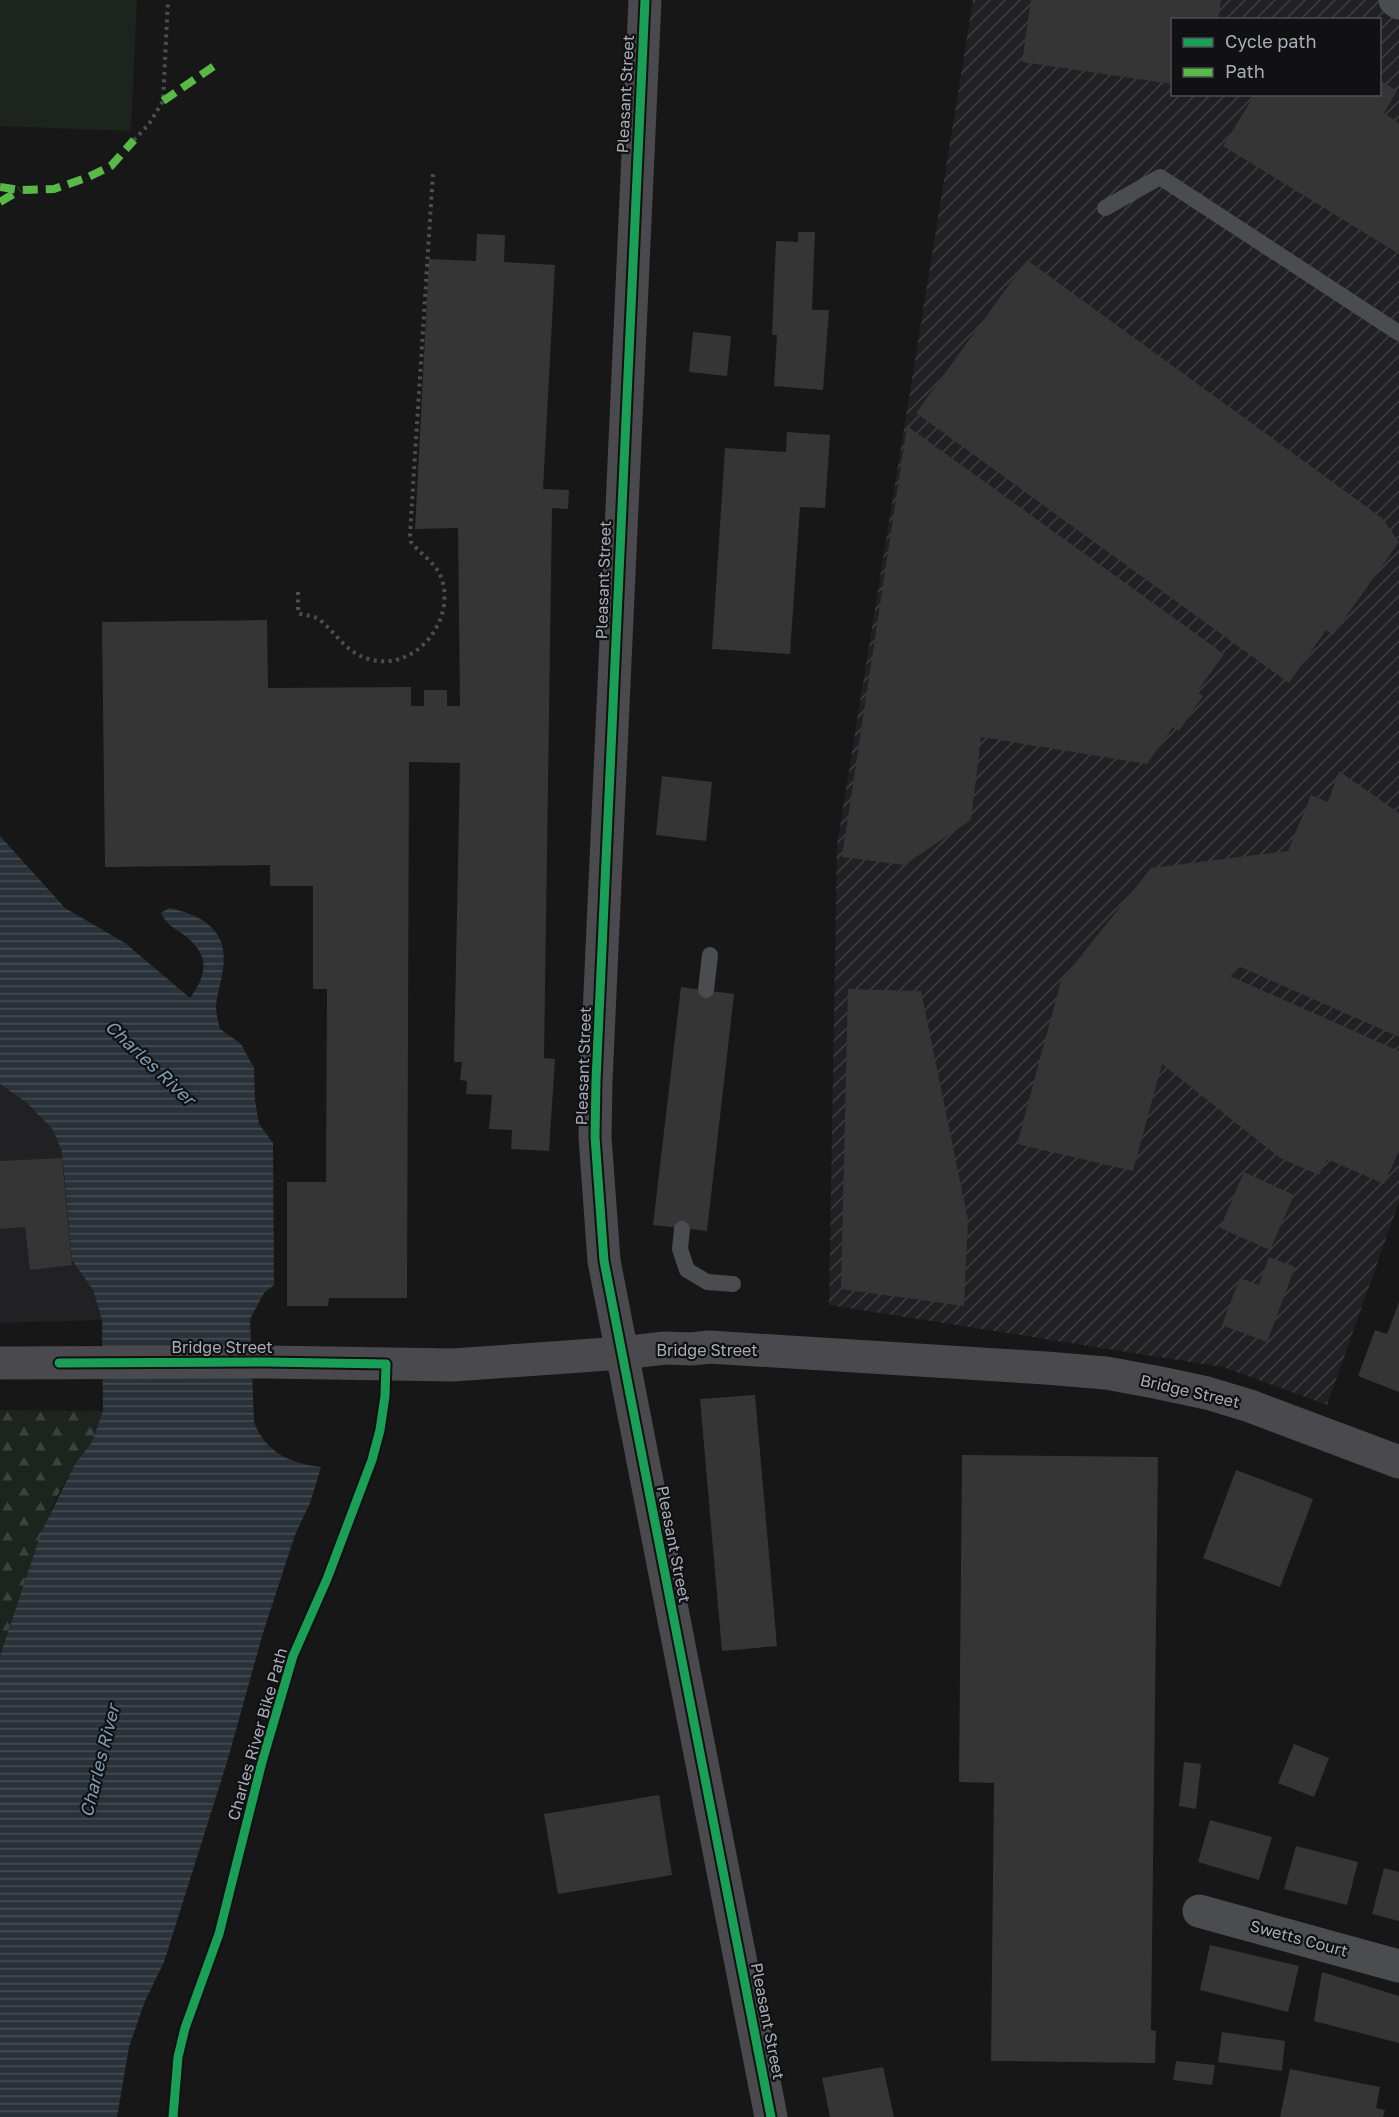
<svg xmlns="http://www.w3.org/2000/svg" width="1399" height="2117" viewBox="0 0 1399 2117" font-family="'Golos Text',sans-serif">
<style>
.built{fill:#212123}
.industrial{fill:url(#industrial-furrows);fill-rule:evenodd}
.grass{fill:#1d241e}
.forest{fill:url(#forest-firs)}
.water{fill:url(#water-rules)}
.building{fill:#353536}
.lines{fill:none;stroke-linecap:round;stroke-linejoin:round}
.path{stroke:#4d4e52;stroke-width:4;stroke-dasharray:3 4.5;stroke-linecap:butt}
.lane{stroke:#4b4c50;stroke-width:16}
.street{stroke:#4b4c50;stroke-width:33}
.secondary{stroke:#4a4a4e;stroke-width:33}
.quiet{stroke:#58b947;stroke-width:8;stroke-dasharray:15 8;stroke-linecap:butt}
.cycleway-casing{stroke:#111113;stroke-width:13}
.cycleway{stroke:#1a9f57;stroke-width:9}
.labels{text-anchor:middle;stroke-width:4.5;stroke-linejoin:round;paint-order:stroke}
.street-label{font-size:16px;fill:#a8adb8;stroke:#111113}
.water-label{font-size:18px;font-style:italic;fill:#7f9bb3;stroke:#111113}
</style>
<defs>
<pattern id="industrial-furrows" width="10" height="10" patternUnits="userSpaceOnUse" patternTransform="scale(1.5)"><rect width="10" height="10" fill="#212123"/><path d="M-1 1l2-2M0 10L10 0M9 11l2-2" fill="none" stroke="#3e3f41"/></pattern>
<pattern id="forest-firs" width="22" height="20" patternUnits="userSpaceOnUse" patternTransform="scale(1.5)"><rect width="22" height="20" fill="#1d241e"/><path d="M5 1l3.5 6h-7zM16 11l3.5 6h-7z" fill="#3b413d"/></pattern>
<pattern id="water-rules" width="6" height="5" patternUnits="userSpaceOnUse" patternTransform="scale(1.5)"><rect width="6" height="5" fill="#2a3239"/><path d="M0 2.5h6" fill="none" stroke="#464d54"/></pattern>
</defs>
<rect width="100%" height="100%" fill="#171717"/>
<polygon class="built" points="0,1084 27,1103 53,1130 62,1152 72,1260 93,1290 102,1320 0,1323"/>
<path class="industrial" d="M973,0h426v1202l-72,203 -104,-38 -394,-62 8,-460zM1172,20h208v74h-208z"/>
<polygon class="grass" points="0,0 137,0 131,131 0,126"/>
<polygon class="forest" points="0,1410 103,1411 92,1442 75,1464 55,1500 26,1578 0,1656"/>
<path class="water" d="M0,836l65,72 60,35 65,55c15,-21 21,-39 -1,-59 -10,-9 -22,-12 -28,-26l8,-5c33,7 60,22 54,61 -2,13 -6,25 -7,37 0,8 2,16 4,23l21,15 13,24 1,33 4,23 14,19 1,142 -10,8 -14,26 4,103c11,30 37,42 67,45l-11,36 -15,32 -32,98 -36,129 -63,200 -19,39 -16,46 -12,70h-117v-461l41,-123 34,-69 17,-22 11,-31 -1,-91 -9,-30 -21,-30 -10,-108 -9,-22 -26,-27 -27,-19z"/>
<g class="building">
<polygon points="1031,0 1221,0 1218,20 1172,20 1172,84 1022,62"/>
<polygon points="1380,80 1397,91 1384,113 1399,123 1399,254 1223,146 1255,94 1380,94"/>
<polygon points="798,232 815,232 812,310 829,310 823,390 774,386 777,335 772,335 776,241 798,242"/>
<polygon points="477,234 505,235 504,262 555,265 543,489 569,490 568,509 552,508 544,1058 555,1059 549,1151 511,1149 512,1130 489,1129 492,1095 466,1094 467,1081 460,1080 462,1062 454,1062 460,763 409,762 407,1298 329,1298 328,1306 287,1306 287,1182 326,1182 327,989 313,989 313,886 270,886 270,865 105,867 102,622 267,620 268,688 411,687 411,706 424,706 424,690 447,690 447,706 460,706 458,528 415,529 429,259 476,261"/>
<polygon points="1027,260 1382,518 1399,542 1333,635 1326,630 1289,683 916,413"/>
<polygon points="693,332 731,336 727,376 689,372"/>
<polygon points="907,426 1224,654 1197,692 1203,696 1179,731 1173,727 1147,764 981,737 971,820 904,865 842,857"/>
<polygon points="787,432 830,435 825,508 800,507 790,654 712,649 725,448 786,452"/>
<polygon points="1339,771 1399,813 1399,1037 1238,966 1230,976 1399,1051 1399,1151 1384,1184 1327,1159 1319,1175 1280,1158 1162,1064 1133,1171 1017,1144 1061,981 1151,868 1288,851 1311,795 1328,802"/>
<polygon points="662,776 712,782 706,841 656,835"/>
<polygon points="681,987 734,994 707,1231 653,1225"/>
<polygon points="848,989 921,991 968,1220 964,1306 841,1289"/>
<polygon points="62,1158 72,1265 30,1270 25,1227 0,1229 0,1161"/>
<polygon points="1244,1172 1294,1195 1270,1250 1220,1228"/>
<polygon points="1269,1257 1295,1267 1267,1342 1222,1325 1240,1278 1259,1285"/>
<polygon points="1399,1302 1399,1392 1358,1376 1375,1330 1387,1334"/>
<polygon points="755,1395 777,1646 722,1651 700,1399"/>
<polygon points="962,1455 1158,1457 1151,2030 1156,2031 1155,2063 991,2061 994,1783 959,1782"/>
<polygon points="1236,1470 1313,1499 1280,1587 1203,1558"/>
<polygon points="1294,1744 1329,1758 1314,1797 1278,1783"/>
<polygon points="1184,1762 1201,1764 1196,1809 1179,1806"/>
<polygon points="659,1795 672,1875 558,1894 544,1814"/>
<polygon points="1210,1820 1272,1837 1259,1880 1198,1862"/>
<polygon points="1296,1846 1358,1862 1347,1905 1284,1889"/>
<polygon points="1384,1868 1399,1872 1399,1921 1372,1914"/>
<polygon points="1210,1945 1299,1966 1288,2012 1200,1990"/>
<polygon points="1322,1972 1399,1996 1399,2043 1314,2021"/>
<polygon points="1222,2032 1285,2041 1282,2071 1218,2062"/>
<polygon points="1176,2061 1215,2065 1212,2085 1173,2080"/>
<polygon points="883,2067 894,2117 830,2117 822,2078"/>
<polygon points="1290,2069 1380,2087 1376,2108 1385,2110 1383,2117 1280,2117"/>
</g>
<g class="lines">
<g class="path">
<polyline points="134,140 149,124 163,101 168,0"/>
<path d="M298,592v21c7,3 15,2 22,7 17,14 26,33 49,39 47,14 88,-40 72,-82 -6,-15 -20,-22 -30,-35l-1,-8 23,-361"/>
</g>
<g class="lane">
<polyline points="1105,208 1160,177 1399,333"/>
<polyline points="706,990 710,955"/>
<polyline points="682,1229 680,1249 687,1270 707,1282 733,1284"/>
</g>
<g class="street">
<polyline points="1395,0 1399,3"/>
<polyline points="1199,1911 1399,1966"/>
</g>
<g class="secondary">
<polyline points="645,0 596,1081 595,1137 604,1261 771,2117"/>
<polyline points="0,1363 266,1362 453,1365 622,1353 665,1348 692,1349 709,1347 1046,1368 1106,1373 1155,1382 1207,1393 1250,1406 1399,1462"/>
</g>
<g class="quiet">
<polyline points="163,101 220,62"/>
<polyline points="0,187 20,190 54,189 86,178 111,166 134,140"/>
<polyline points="0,202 20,190"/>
</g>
<defs>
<g id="cycleway">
<polyline points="645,0 596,1081 595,1137 604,1261 771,2117"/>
<polyline points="59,1363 266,1362 386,1364 385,1396 380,1430 372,1460 327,1579 293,1656 262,1762 219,1934 185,2028 178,2057 173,2117"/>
</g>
</defs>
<use href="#cycleway" class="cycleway-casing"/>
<use href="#cycleway" class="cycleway"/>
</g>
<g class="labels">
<g class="street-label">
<text transform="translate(625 94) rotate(-87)" y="6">Pleasant Street</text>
<text transform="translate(603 580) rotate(-88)" y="6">Pleasant Street</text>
<text transform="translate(583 1066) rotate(-88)" y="6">Pleasant Street</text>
<text x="222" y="1353">Bridge Street</text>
<text x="707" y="1356">Bridge Street</text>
<text transform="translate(1190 1391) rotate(13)" y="6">Bridge Street</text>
<text transform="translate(674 1544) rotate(79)" y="6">Pleasant Street</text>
<text transform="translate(257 1734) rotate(-74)" y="6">Charles River Bike Path</text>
<text transform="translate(1299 1938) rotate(15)" y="6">Swetts Court</text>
<text transform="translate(768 2021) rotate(79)" y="6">Pleasant Street</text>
</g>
<g class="water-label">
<text transform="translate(150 1063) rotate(43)" y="6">Charles River</text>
<text transform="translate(100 1761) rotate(-76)" y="6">Charles River</text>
</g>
</g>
<rect x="1171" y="18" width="210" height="78" fill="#111113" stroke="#4d4f55" stroke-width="1.5"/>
<rect x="1183" y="38" width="30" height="9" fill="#1a9f57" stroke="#4d4f55" stroke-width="1.5"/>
<text x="1225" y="48" font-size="18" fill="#a8adb8">Cycle path</text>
<rect x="1183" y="68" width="30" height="9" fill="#58b947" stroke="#4d4f55" stroke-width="1.5"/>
<text x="1225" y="78" font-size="18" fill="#a8adb8">Path</text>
</svg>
